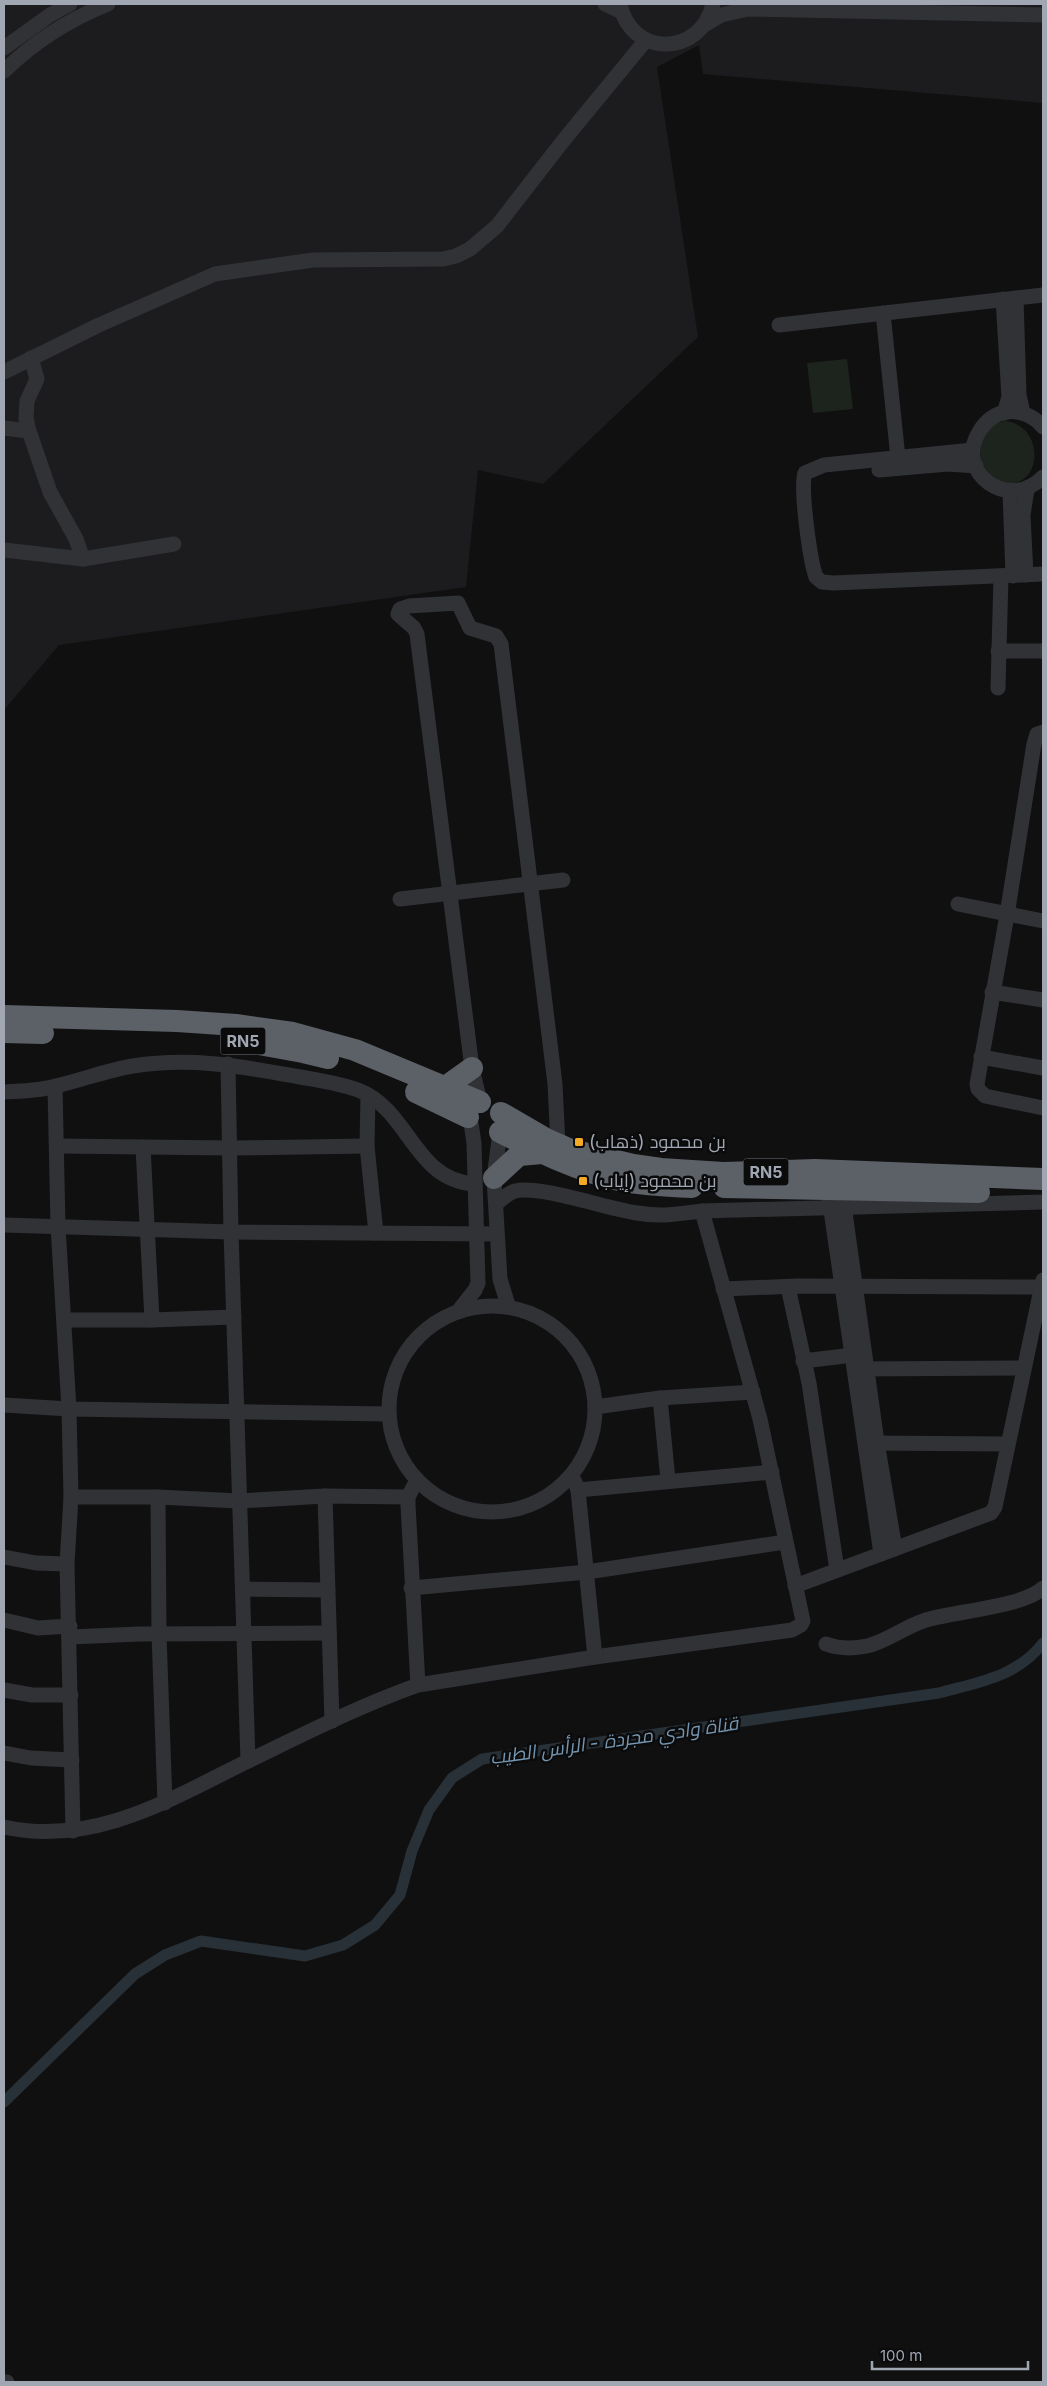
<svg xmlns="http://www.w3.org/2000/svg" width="1047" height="2386" viewBox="0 0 1047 2386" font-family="Inter,Cairo,sans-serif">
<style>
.built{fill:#1c1c1e}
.green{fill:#1c241d}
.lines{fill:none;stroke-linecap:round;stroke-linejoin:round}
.canal{stroke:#283137;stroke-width:11}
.minor{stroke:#313236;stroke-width:15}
.highway{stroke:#5c6067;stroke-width:22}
.poi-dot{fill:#f6a922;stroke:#0b0b0c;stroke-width:2}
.labels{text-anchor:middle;stroke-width:5;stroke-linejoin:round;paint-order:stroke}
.shield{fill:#0b0b0c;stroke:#737880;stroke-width:1}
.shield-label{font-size:16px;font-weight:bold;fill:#a0a6b2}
.poi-label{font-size:18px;fill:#a0a6b2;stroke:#0b0b0c;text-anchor:start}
.water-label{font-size:19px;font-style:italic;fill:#7596b0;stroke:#0b0b0c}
</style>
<rect width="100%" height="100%" fill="#101011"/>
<polygon class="built" points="4,4 1043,4 1043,103 703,74 699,45 657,67 698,337 543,484 478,470 466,587 59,645 4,710"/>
<g class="green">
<polygon points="847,359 853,409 813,413 807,363"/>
<path d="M1005,421c42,4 38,73 -5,61 -7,-2 -13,-9 -19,-14l-1,-30 15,-15z"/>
</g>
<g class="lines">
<path class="canal" d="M4,2102l131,-128 30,-19 36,-14 104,15 38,-11 32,-20 25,-30 12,-44 17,-41 23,-32 30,-19 457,-66c39,-11 78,-16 104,-50"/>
<g class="minor">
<polyline points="605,4 622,12"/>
<path d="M620,4c11,54 81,53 93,0"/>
<polyline points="706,24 721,15 748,9 1043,15"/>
<polyline points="4,48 50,15 70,4"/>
<path d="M4,71c30,-29 66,-52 104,-67"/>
<polyline points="1016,298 1019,395 1023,413"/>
<polyline points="1003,299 1009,397 1004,413"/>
<polyline points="883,313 898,458"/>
<polyline points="779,325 1043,295"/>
<polyline points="31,358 37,379 27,401 26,418 29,431 50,492 76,539 83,559 174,544"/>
<polyline points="4,372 99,325 215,274 313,260 443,259 456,256 470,249 497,226 563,141 646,40"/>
<path d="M1043,427c-9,-11 -23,-17 -37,-15 -12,2 -21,10 -27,20 -25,41 30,80 64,45"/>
<polyline points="4,428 29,431"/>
<path d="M973,450l-149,15 -19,8c-5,15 5,88 11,104l6,5 11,1 210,-9"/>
<polyline points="879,470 948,464 976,466"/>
<polyline points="1010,491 1013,576"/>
<polyline points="4,550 83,559"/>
<polyline points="1026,575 1023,515 1027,489"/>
<polyline points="998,651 1043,651"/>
<polyline points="998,688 1001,576"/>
<polyline points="1043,732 1037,734 1034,744 1007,915 977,1084 978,1089 985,1096 1043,1108"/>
<polyline points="400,899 563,880"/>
<polyline points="958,904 1043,921"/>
<polyline points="992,992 1043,1000"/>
<polyline points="981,1057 1043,1068"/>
<polyline points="228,1064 231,1232 248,1761"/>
<polyline points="55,1087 58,1226 69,1409 71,1497 67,1564 73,1831"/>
<path d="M4,1092c17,-1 35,-1 52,-6 26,-6 51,-16 77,-20 58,-9 106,0 162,10 21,4 43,7 63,14 52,20 56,91 117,94"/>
<polyline points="368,1095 367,1146 376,1233"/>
<polyline points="480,1102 472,1068 417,634 414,628 398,614 400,609 409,606 458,603 470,628 496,636 501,644 555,1084 558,1145"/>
<polyline points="500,1132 494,1178 500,1279 508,1305"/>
<polyline points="58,1146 231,1148 367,1146"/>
<polyline points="828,1190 881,1554"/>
<polyline points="842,1191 877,1442 895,1549"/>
<polyline points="702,1211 1043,1202"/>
<polyline points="4,1225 231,1232 497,1234"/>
<polyline points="788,1287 809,1383 837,1570"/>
<polyline points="723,1289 797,1286 1042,1287"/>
<circle cx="492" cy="1409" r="103"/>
<polyline points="460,1309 475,1290 478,1283 474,1143 471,1123"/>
<polyline points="64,1320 152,1320 143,1147"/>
<polyline points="152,1320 234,1317"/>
<polyline points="803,1361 853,1355"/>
<polyline points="857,1369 1023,1368"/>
<polyline points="660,1398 668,1480"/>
<polyline points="4,1405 69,1409 388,1414"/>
<polyline points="595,1407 660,1398 753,1392"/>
<polyline points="868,1443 1006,1444"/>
<path d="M417,1480l-9,17v8l10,180 177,-28 197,-27 9,-5 2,-4 -43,-202 -58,-208c-22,3 -43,6 -65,2 -30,-4 -96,-28 -122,-22 -7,2 -13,8 -19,13"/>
<polyline points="574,1480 578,1490 595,1657"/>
<polyline points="578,1490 772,1472"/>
<polyline points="325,1496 332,1721"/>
<polyline points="71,1497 158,1497 239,1501 325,1496 408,1497"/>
<polyline points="158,1497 159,1634 165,1803"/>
<polyline points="4,1557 36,1563 67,1564"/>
<polyline points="795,1586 991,1513 995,1507 1043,1280"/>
<polyline points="411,1588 587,1572 785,1542"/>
<polyline points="243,1589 328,1590"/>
<polyline points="4,1620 38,1628 70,1626"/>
<polyline points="70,1637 139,1634 329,1633"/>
<path d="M826,1644c14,5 27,5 41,2 19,-4 39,-20 59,-26 30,-9 97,-13 117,-32"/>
<polyline points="4,1690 32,1695 71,1695"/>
<polyline points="4,1753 31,1758 72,1760"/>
<path d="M4,1827c89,20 167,-28 244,-66 56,-27 111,-55 170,-76"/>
<polyline points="4,2382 7,2382"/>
</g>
<g class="highway">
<polyline points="4,1016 177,1021 236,1025 293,1033 355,1050 480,1102"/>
<polyline points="4,1032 43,1033"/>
<polyline points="242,1041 303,1052 328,1058"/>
<polyline points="444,1088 472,1068"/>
<polyline points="416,1092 468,1117"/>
<polyline points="501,1113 546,1139 571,1150 633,1165 661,1169 723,1173 815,1170 1043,1179"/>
<path d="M500,1132c38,19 77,39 119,48 24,5 48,6 73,7"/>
<polyline points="494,1178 519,1155 542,1153"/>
<polyline points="724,1187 979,1192"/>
</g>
</g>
<g class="poi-dot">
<rect x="574" y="1137" width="10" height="10" rx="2.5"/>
<rect x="578" y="1176" width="10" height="10" rx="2.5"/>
</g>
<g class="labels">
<g class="shield">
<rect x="220.5" y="1027.5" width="45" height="27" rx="4"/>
<rect x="743.5" y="1158.5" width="45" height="27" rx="4"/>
</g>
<g class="shield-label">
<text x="243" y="1047">RN5</text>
<text x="766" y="1178">RN5</text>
</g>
<g class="poi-label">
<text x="589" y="1148">بن محمود (ذهاب)</text>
<text x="593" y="1187">بن محمود (إياب)</text>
</g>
<g class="water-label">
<text transform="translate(614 1740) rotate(-8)" y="7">قناة وادي مجردة - الرأس الطيب</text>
</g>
</g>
<rect width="1047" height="2386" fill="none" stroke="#a0a6b2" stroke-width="10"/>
<path d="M872 2361v8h156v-8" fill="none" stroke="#a0a6b2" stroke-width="2.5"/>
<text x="880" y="2361" font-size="15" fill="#a0a6b2" stroke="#0b0b0c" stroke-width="4" paint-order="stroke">100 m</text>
</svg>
